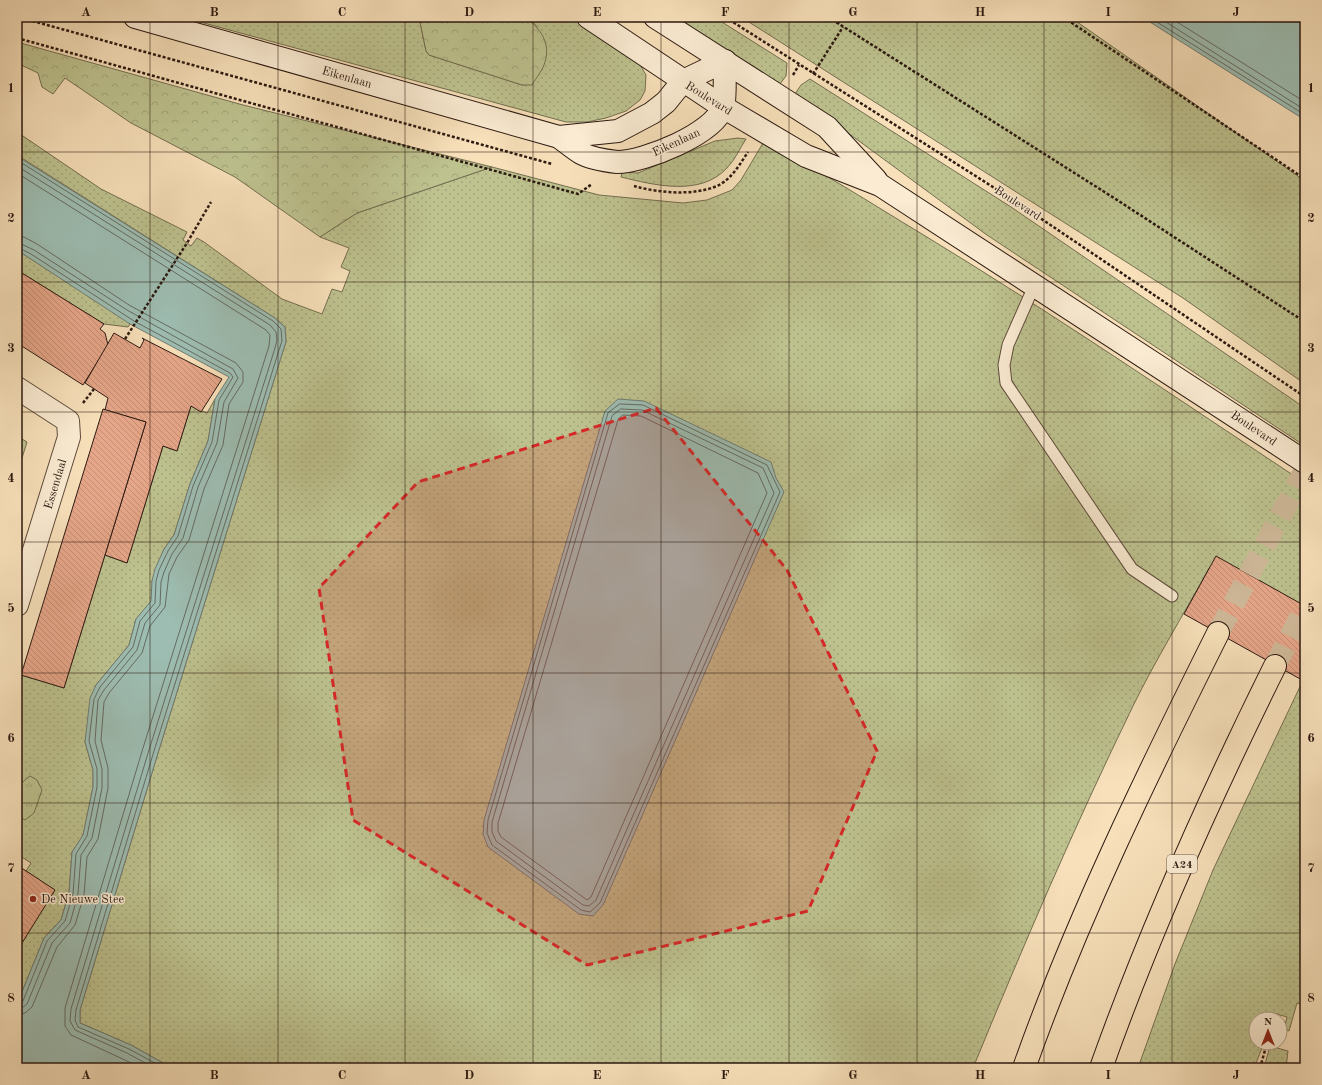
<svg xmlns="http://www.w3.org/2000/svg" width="1322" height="1085" viewBox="0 0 1322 1085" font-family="'Old Standard TT',serif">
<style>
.grass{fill:url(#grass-dots);stroke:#746e50}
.forest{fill:url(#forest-crowns);stroke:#746e50}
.park{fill:url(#park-tufts);stroke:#746e50}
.water{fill:#9dbdb2;stroke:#707b72}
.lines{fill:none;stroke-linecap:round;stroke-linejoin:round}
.shore{stroke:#646b62;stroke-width:1}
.building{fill:url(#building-back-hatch);stroke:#2c1911}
.highway-tunnel{stroke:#ceb898;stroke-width:22;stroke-dasharray:22 11;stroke-linecap:butt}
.lane-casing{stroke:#5f4b3b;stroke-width:13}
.street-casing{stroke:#5f4b3b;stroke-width:24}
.secondary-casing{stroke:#2c1911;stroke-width:24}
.highway-casing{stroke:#2c1911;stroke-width:24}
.path{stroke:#2c1911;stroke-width:2.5;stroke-dasharray:3 2;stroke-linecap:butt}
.lane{stroke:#faebd2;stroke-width:11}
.street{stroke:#faebd2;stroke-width:22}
.secondary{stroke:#faebd2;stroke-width:22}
.highway{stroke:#f7e0ba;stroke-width:22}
.marked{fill:#d62828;fill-opacity:0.2;stroke:#d62828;stroke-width:3;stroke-dasharray:8 5;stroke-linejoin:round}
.grid{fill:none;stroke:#2c1911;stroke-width:1;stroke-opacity:0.55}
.poi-dot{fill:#8f2418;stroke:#faebd2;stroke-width:1.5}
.labels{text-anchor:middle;stroke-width:3;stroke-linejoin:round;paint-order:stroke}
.shield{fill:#faebd2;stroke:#6a584b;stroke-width:1}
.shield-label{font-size:11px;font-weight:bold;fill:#2c1911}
.street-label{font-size:12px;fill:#2c1911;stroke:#faebd2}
.poi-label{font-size:12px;fill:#2c1911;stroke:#faebd2;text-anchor:start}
.neatline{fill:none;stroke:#2c1911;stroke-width:1.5}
.grid-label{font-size:13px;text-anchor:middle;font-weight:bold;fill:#2c1911}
</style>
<defs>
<pattern id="grass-dots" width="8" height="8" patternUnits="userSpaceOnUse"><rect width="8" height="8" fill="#bdc28f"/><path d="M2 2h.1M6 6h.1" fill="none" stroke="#a3a67a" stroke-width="1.8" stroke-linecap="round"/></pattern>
<pattern id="forest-crowns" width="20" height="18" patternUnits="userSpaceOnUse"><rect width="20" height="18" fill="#bdc28f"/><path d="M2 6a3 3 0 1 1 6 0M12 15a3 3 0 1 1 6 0" fill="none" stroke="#a3a67a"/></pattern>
<pattern id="park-tufts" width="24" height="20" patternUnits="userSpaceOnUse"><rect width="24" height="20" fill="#bdc28f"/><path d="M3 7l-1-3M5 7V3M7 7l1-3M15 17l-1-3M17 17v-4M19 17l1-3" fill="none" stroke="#a3a67a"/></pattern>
<pattern id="building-back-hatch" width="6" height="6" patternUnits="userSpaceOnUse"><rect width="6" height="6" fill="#e6a689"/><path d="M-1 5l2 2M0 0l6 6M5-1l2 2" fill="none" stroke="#c58e75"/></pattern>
</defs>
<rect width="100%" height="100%" fill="#f7e0ba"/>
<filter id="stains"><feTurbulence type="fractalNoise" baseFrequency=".005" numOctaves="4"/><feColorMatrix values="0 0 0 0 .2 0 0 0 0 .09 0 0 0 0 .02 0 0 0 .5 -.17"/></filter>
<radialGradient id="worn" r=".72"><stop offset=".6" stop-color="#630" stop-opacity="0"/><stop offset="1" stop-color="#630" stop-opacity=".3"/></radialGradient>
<g class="grass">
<polygon points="182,17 419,17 426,51 429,55 522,85 532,84 538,74 536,25 524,17 574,17 635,56 646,75 645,91 640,100 626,111 606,118 587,122 566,122"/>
<polygon points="672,17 714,17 787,63 786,76 780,84"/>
<polygon points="741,17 1070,17 1305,181 1305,384 1183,298"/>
<polygon points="810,79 1011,207 1305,408 1305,446 987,235 795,94 801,85"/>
<path d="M17,132l84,57 86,43 -4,8 8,6 6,-8 7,4 78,57 40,15 10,-25 10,3 8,-21 -9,-4 8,-19 -29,-11 37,-24 135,-46 107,28 84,8 24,-3 25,-10 9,-10 22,-37c55,25 107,60 159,91 130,79 256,165 383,249v137l-96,-52c-25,46 -53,91 -76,138 -58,119 -110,240 -160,362h-801l-41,-23 -51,-22v-13l78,-257 125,-402 3,-9 -1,-15 -10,-9 -258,-163z"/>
<path d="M738,138l8,1c-6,9 -11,21 -19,29 -27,29 -73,17 -106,9l1,-5 16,1 77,-32z"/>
<polygon points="17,250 125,319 130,324 128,327 104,324 17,270"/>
<polygon points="215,399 208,441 190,484 174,535 164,549 152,581 152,601 136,619 129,645 96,685 85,742 93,770 93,787 83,836 72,852 69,893 61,920 44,938 17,1004 17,951 55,890 26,871 31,863 17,854 17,686 21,675 64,688 105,555 127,563 163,446 177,451 191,406 207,413"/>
<polygon points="17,436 27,442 17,474"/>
<polygon points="1305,676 1305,994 1301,1004 1297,1003 1289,1031 1284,1029 1287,1017 1273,1013 1271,1019 1256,1019 1256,1043 1264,1043 1254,1068 1138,1068 1175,964 1213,870"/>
<polygon points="1270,1046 1288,1051 1286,1068 1264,1068"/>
</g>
<g class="forest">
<path d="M419,17h105c16,10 27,26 21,45 -2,8 -9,16 -13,23h-10l-93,-30 -3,-4z"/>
<polygon points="17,42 243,105 492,167 357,213 320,237 235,177 131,123 65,78 53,94 42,87 38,73 17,63"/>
</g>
<path class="park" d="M30,776l7,4 5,10 -8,23 -9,7 -8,-4c0,-20 -5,-27 13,-40z"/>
<g class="water">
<polygon points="1142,17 1305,17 1305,120"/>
<polygon points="17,156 275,318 285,327 286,342 283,351 158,753 80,1010 80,1023 131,1045 172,1068 17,1068 17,1004 44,938 61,920 69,893 72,852 83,835 93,787 93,770 85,742 90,698 96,685 129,645 136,619 151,601 152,581 155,569 164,549 174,535 190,484 208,441 215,399 229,377 130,324 17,250"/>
<polygon points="618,399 644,401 771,462 776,478 784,492 603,905 593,916 579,914 488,847 483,834 484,820 605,411"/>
</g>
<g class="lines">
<g class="shore">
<polyline points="1149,17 1305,115"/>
<polyline points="1158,17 1305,110"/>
<polyline points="1169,17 1305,102"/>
<polyline points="17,160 273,321 281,329 282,341 279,350 154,751 76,1010 75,1020 78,1027 129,1049 164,1068"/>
<polyline points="17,166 270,325 276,332 277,340 275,348 149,750 71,1009 70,1021 75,1030 127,1053 154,1068"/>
<polyline points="17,173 266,330 270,335 269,346 143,748 65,1008 65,1026 71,1035 142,1068"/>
<polyline points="17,236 24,237 37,244 129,305 236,363 243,372 243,382 229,404 223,445 204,489 189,540 177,557 169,574 165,607 150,626 142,653 109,693 104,702 101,740 108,768 108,788 98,839 87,857 84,895 75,925 57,947 32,1007 25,1013 17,1015"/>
<polyline points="17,242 34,250 127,310 233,369 238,378 224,402 217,443 198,487 183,538 172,554 164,572 161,582 160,605 145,623 137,650 104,690 98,700 95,741 102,769 102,788 92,838 81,855 78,894 70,923 52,943 27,1004 22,1008 17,1009"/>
<polyline points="17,247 31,254 134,321 230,373 233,377 219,400 212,442 193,486 178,536 168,551 159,570 156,581 155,603 140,621 133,647 100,687 94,699 89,741 97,769 97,787 87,836 76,854 73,894 65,921 47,941 23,1001 17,1004"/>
<polygon points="620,404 643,405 767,465 780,492 600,903 590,912 581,910 492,845 487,833 488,820 608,413"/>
<polygon points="621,409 642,410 763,468 774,493 596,900 589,906 583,905 496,841 492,832 492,822 612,416"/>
<polygon points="623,415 641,416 758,473 767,493 591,897 587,900 501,837 498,831 498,823 618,420"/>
</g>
</g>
<g class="building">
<polygon points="17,270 104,324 100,329 105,333 108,345 83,385 17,343"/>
<polygon points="114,333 140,348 144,340 142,338 222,379 201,412 191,406 177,451 163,446 127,563 105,555 146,422 105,410 108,398 85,383"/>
<polygon points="103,409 146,422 64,688 21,675"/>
<polygon points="1216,556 1305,606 1305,675 1302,680 1184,614"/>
<polygon points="17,865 55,890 17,951"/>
</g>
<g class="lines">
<g class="highway-tunnel">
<polyline points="1218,633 1305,470"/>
<polyline points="1275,666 1305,608"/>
</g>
<defs>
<polyline id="lane" points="1034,286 1008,345 1004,365 1006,383 1132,569 1172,596"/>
<polyline id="street" points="17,388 68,421 69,437 17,605"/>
<g id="secondary">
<path d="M135,17l424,120c7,5 15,12 22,16 9,5 27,8 36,9 27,0 97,-28 106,-55 3,-9 1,-35 2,-46"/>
<polyline points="588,17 723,107 806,156 880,185 1305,462"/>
<polyline points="655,17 827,127 876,180"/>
<polyline points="559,137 618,131 652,113 666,102 683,81 725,61"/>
</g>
<g id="highway">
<path d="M1024,1068c53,-150 123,-293 194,-435"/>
<path d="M1101,1068c49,-138 109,-271 174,-402"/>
</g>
</defs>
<use href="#lane" class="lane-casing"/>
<use href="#street" class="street-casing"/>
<use href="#secondary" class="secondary-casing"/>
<use href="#highway" class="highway-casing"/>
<g class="path">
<polyline points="18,17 552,164"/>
<polyline points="725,17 1015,201 1305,397"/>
<polyline points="828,17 1114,198 1305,322"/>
<polyline points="1063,17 1305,179"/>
<polyline points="838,23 842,17"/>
<polyline points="17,38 578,194 592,184"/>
<polyline points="813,74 843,27"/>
<polyline points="793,75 799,65"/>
<path d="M634,186c25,7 59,10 83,0 14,-6 23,-22 31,-34"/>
<polyline points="125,339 187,243 211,202"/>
<polyline points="83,403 94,389"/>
<polyline points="1260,1068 1267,1043"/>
</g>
<use href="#lane" class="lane"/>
<use href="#street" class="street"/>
<use href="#secondary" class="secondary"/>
<use href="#highway" class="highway"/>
</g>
<path class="marked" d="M656,408l131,162 90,181 -69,160 -221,54 -234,-145 -34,-232 99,-106z"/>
<path class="grid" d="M150,17v1051M278,17v1051M405,17v1051M533,17v1051M661,17v1051M789,17v1051M917,17v1051M1044,17v1051M1172,17v1051M17,152h1288M17,282h1288M17,412h1288M17,542h1288M17,673h1288M17,803h1288M17,933h1288"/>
<circle class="poi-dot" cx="33" cy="899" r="4"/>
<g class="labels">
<rect class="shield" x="1167" y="855" width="30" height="18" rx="3"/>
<g class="shield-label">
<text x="1182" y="868">A24</text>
</g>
<g class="street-label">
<text transform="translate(347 77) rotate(16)" y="4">Eikenlaan</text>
<text transform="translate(709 98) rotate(32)" y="4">Boulevard</text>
<text transform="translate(676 142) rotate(-25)" y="4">Eikenlaan</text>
<text transform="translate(1018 203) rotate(33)" y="4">Boulevard</text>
<text transform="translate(1254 428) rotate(34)" y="4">Boulevard</text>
<text transform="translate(55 484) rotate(-73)" y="4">Essendaal</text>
</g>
<g class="poi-label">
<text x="41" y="903">De Nieuwe Stee</text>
</g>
</g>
<rect width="1322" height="1085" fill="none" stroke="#f7e0ba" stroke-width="44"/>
<g transform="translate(1268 1031)"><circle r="19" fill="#faebd2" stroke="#a89785"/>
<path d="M0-3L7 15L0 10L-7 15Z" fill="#8f2418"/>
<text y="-6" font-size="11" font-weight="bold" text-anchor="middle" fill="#2c1911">N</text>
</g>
<rect x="22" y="22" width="1278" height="1041" class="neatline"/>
<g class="grid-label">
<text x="86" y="16">A</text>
<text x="214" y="16">B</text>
<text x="342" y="16">C</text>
<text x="469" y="16">D</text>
<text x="597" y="16">E</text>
<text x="725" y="16">F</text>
<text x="853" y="16">G</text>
<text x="980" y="16">H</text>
<text x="1108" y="16">I</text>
<text x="1236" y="16">J</text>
<text x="11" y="92">1</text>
<text x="1311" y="92">1</text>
<text x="11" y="222">2</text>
<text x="1311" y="222">2</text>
<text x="11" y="352">3</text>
<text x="1311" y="352">3</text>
<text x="11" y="482">4</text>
<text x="1311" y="482">4</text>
<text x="11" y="612">5</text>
<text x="1311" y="612">5</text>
<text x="11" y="742">6</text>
<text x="1311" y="742">6</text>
<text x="11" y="872">7</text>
<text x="1311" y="872">7</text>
<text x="11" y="1002">8</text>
<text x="1311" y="1002">8</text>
<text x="86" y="1079">A</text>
<text x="214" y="1079">B</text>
<text x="342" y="1079">C</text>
<text x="469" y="1079">D</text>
<text x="597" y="1079">E</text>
<text x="725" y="1079">F</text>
<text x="853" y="1079">G</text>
<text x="980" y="1079">H</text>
<text x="1108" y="1079">I</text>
<text x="1236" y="1079">J</text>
</g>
<rect width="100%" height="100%" filter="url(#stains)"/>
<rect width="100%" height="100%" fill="url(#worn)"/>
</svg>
